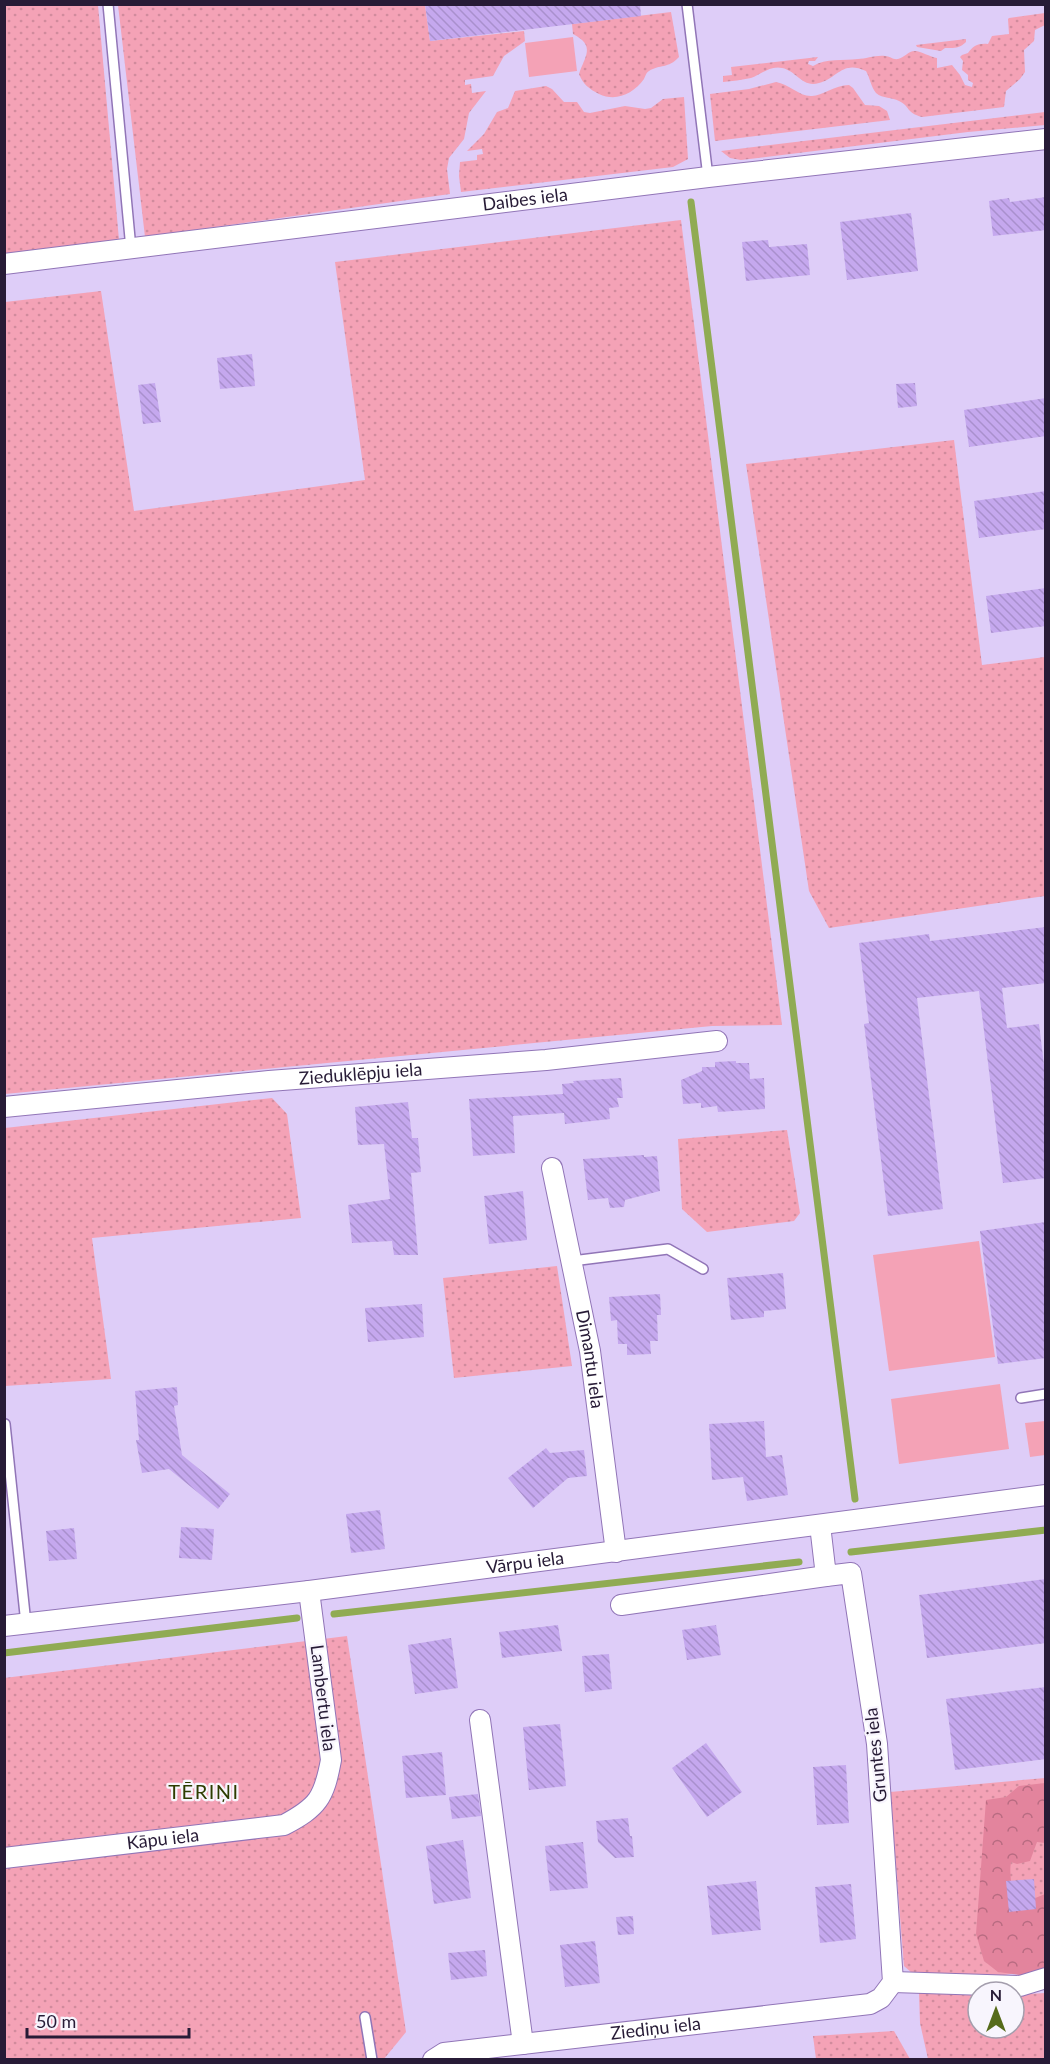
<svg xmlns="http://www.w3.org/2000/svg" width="1050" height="2064" viewBox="0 0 1050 2064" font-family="Lato,sans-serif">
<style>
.grass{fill:url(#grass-dots)}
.forest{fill:url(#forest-crowns)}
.green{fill:#f4a2b6}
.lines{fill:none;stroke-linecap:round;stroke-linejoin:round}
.stream{stroke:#90ab53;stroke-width:7}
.building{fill:url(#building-back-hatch)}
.lane-casing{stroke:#9175b7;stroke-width:12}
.street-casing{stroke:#9175b7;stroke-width:22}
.lane{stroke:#fff;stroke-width:9}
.street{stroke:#fff;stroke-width:20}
.labels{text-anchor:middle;stroke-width:4.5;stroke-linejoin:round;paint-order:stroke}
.street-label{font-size:18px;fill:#271b36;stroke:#f8f5fd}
.neighbourhood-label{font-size:20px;letter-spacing:1.5px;fill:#2e3c01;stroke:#f8f5fd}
</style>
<defs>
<pattern id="grass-dots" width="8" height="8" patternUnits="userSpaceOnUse" patternTransform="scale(1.5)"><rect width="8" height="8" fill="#f4a2b6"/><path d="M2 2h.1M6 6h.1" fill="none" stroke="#d18b9d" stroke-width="1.8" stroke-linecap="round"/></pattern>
<pattern id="forest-crowns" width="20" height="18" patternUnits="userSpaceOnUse" patternTransform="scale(1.5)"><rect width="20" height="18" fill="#e3849d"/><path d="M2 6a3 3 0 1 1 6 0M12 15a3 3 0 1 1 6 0" fill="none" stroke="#b86b81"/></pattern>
<pattern id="building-back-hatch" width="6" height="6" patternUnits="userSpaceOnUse" patternTransform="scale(1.5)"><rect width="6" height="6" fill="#c5a8ee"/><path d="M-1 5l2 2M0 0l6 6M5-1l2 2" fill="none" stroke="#a990cd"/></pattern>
</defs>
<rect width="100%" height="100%" fill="#decdf8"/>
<g class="grass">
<polygon points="4,5 98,5 119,240 5,254"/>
<polygon points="118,5 425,5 430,41 524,31 525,41 504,56 493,76 465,80 465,85 471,84 472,93 486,91 469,113 464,139 449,158 447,169 450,194 145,237"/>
<path d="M671,12l8,45c-11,12 -19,7 -30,14 -3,2 -3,4 -5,8 -11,15 -28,23 -45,15 -10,-5 -16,-10 -20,-20 6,-18 17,-28 -6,-40l-1,-10z"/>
<path d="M1045,13v12l-10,5 -1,11 -10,9 1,22 -5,7 -14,12 -2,16 -82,10c-16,-4 -12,-11 -23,-16 -7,-4 -16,-2 -23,-8 -5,-6 -6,-15 -10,-22 -24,-11 -28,7 -47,12 -17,5 -22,-12 -37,-15 -11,-3 -21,6 -31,10 -9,2 -19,3 -28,4v-6l9,-1 -1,-8 87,-10 -3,4h-6l-1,3 5,2c13,-8 30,-5 45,-7 8,0 17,-4 27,-3 5,0 8,4 13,3 6,-1 10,-8 17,-8 6,0 15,6 22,7v10l15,-3 8,10 5,10 7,2 1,-4 -5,-3v-5l-6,-5 1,-9 -3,-4 2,-2 6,-2c5,-7 10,-10 20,-9l4,-8 17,-2 -1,-15 1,-1z"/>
<path d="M966,39v3c-7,7 -12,6 -21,6l-4,3 -24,-4 -1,-2z"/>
<path d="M776,82c13,2 24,15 36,14 10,0 23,-11 37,-11l4,3 12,17 14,1 8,5 3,9 -175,21 -5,-47 39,-5z"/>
<polygon points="546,86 552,89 564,102 577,102 584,112 590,113 625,106 645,109 651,108 663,99 684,97 688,159 673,167 461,192 459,176 460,162 477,160 477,155 483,154 482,149 467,151 484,134 497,112 508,108 515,91"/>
<polygon points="1045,112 1045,125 968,132 741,160 730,158 721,151"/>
<polygon points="681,220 782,1025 712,1026 5,1094 5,302 101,291 134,511 365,480 335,262"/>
<polygon points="954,440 982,665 1045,657 1045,896 829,928 809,891 746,464"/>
<polygon points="272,1098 287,1114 301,1218 92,1238 111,1379 5,1386 5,1128"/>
<polygon points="787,1130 800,1213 794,1221 707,1232 682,1209 678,1139"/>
<polygon points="557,1266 572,1366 454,1378 443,1278"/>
<polygon points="347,1636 406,2032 384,2059 5,2059 4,1678"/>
<polygon points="1045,1778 1045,1967 1000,1976 912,1973 904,1966 890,1792"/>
<polygon points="919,1993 978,1995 978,2028 1014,2028 1014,1995 1045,1993 1045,2059 928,2059 920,2023"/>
<polygon points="894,2031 910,2059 816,2059 813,2036"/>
</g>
<path class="forest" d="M1045,1783v60l-8,-1 -7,19 -13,3 -6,-2c-2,11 1,22 1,33l21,4 12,-5v78l-19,4 -28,-4 -14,-11 -8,-27 10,-134 20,-3 13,-11z"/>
<g class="green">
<polygon points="573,37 577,71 529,77 525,43"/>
<polygon points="979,1241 995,1357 889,1371 873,1255"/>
<polygon points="1000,1384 1009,1449 899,1464 891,1399"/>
<polygon points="1045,1421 1045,1455 1030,1457 1025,1423"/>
</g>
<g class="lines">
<g class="stream">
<polyline points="691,202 855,1499"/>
<polyline points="851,1552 1046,1530"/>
<polyline points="334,1614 799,1562"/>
<polyline points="4,1653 297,1618"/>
</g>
</g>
<g class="building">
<polygon points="425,4 640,4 641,16 430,41"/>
<polygon points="1046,197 1046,230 993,236 989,201 1009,198 1010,202"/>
<polygon points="911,213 918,271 847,280 840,222"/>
<polygon points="768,240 769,247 807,244 810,275 746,281 742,242"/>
<polygon points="252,354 255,386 220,389 217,358"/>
<polygon points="155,383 161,422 143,424 138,385"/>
<polygon points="915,383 917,406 898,408 896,384"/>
<polygon points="1046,398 1046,436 969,447 964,410"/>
<polygon points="1046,491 1046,529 979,538 974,501"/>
<polygon points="1046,588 1046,626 991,633 986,596"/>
<polygon points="1046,927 1046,983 1002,988 1007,1028 1039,1024 1044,1065 1046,1064 1046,1178 1003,1183 979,991 917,998 943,1209 888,1216 864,1024 869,1023 859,943 929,934 930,941"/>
<polygon points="736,1061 736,1063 749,1063 750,1079 764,1078 765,1109 718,1112 717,1106 701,1108 701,1103 683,1104 681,1080 702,1071 702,1067 715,1067 715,1062"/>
<polygon points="621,1078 623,1098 617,1098 619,1107 609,1108 610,1119 565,1124 564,1113 513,1116 515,1153 473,1156 469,1099 563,1094 562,1084 574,1083 573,1081"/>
<polygon points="408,1102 412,1138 418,1138 421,1172 411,1173 418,1255 394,1255 392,1241 352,1243 348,1205 390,1199 384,1144 358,1145 355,1107"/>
<polygon points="644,1155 644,1157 657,1156 660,1191 625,1200 624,1207 610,1208 608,1198 588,1200 583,1159"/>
<polygon points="523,1191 527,1240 489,1244 484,1196"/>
<polygon points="1046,1222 1046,1358 998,1364 980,1231"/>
<polygon points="783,1273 786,1309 764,1311 764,1317 731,1320 727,1278"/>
<polygon points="660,1294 661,1315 657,1315 658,1341 650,1341 651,1354 627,1355 627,1344 618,1344 617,1320 611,1321 609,1297"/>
<polygon points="422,1304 424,1337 368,1342 365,1308"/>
<polygon points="177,1387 178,1405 174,1406 182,1455 230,1494 218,1509 169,1469 142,1473 136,1440 139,1440 135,1391"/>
<polygon points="764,1421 766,1457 782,1455 788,1495 747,1501 743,1477 712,1480 709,1424"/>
<polygon points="546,1448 550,1453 584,1450 587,1476 568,1478 533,1508 508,1478"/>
<polygon points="380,1510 385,1549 351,1553 346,1514"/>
<polygon points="181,1527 214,1529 212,1560 179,1558"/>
<polygon points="74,1528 77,1559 49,1561 46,1531"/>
<polygon points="1046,1579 1046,1643 927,1658 919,1595"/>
<polygon points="558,1625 562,1651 502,1658 499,1632"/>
<polygon points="716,1625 721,1655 687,1660 682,1630"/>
<polygon points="451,1638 458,1688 415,1694 408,1645"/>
<polygon points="609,1654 612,1689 585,1692 582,1656"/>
<polygon points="1046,1687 1046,1759 955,1770 946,1699"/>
<polygon points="560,1724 566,1786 529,1790 523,1727"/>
<polygon points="706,1743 742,1792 707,1817 672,1768"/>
<polygon points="442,1752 446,1795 406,1798 402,1756"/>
<polygon points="846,1765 849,1823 817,1825 813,1767"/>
<polygon points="478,1794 481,1816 452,1819 449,1797"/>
<polygon points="628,1818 630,1836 632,1836 634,1857 615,1858 598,1842 596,1821"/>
<polygon points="463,1840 471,1898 434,1904 426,1846"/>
<polygon points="583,1842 588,1888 550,1891 545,1846"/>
<polygon points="1034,1879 1036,1909 1009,1912 1006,1881"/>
<polygon points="756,1881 761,1930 712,1935 707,1886"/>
<polygon points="851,1884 856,1939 820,1943 815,1887"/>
<polygon points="633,1916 634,1934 618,1935 616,1917"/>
<polygon points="595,1941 600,1983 565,1987 560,1945"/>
<polygon points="485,1950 487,1976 451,1980 448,1953"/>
</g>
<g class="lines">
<defs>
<g id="lane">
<polyline points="108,4 131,249"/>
<polyline points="687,4 708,177"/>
<polyline points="572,1261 668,1249 703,1269"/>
<polyline points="1021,1398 1046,1394"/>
<polyline points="5,1424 26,1624"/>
<polyline points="365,2017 372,2060"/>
</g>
<g id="street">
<path id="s1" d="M4,264l704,-87 338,-38"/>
<path id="s2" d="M4,1107l265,-26 277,-21 171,-19"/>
<path id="s3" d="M552,1168l38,183 26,201"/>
<polyline points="621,1605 826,1576"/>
<path id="s4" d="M4,1626l305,-35 737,-96"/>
<polyline points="480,1720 523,2044"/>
<path id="s5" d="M4,1858l280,-33c34,-18 40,-27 47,-65l-22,-169"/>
<polyline points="893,1982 1020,1986 1046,1978"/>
<path id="s6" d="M433,2060l11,-7 426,-49 11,-6 12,-16 -16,-238 -26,-171 -25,3 -6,-51"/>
</g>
</defs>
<use href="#lane" class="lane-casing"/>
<use href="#street" class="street-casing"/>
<use href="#lane" class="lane"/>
<use href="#street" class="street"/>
</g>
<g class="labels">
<g class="street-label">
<text dy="6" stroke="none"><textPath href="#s1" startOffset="525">Daibes iela</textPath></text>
<text dy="6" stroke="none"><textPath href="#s2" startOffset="358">Zieduklēpju iela</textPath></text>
<text dy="6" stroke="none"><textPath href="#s3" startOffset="195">Dimantu iela</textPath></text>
<text dy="6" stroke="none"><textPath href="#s4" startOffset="525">Vārpu iela</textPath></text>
<text transform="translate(323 1698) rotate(83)" y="6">Lambertu iela</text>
<text transform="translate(876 1755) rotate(-96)" y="6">Gruntes iela</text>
<text dy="6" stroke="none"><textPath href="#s5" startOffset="160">Kāpu iela</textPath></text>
<text dy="6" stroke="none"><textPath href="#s6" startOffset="226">Ziediņu iela</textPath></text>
</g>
<g class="neighbourhood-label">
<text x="204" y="1799">TĒRIŅI</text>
</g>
</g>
<rect width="1050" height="2064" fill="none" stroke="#271b36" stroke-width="12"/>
<g transform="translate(996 2010)"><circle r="28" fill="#f8f5fd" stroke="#a49ead" stroke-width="1.5"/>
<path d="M0-4.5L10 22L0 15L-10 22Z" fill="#566b1a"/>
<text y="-9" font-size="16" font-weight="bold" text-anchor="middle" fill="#271b36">N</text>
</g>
<path d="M27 2028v9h162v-9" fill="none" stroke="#271b36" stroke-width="3"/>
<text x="36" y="2028" font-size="18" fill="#271b36" stroke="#f8f5fd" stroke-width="4.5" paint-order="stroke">50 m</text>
</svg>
